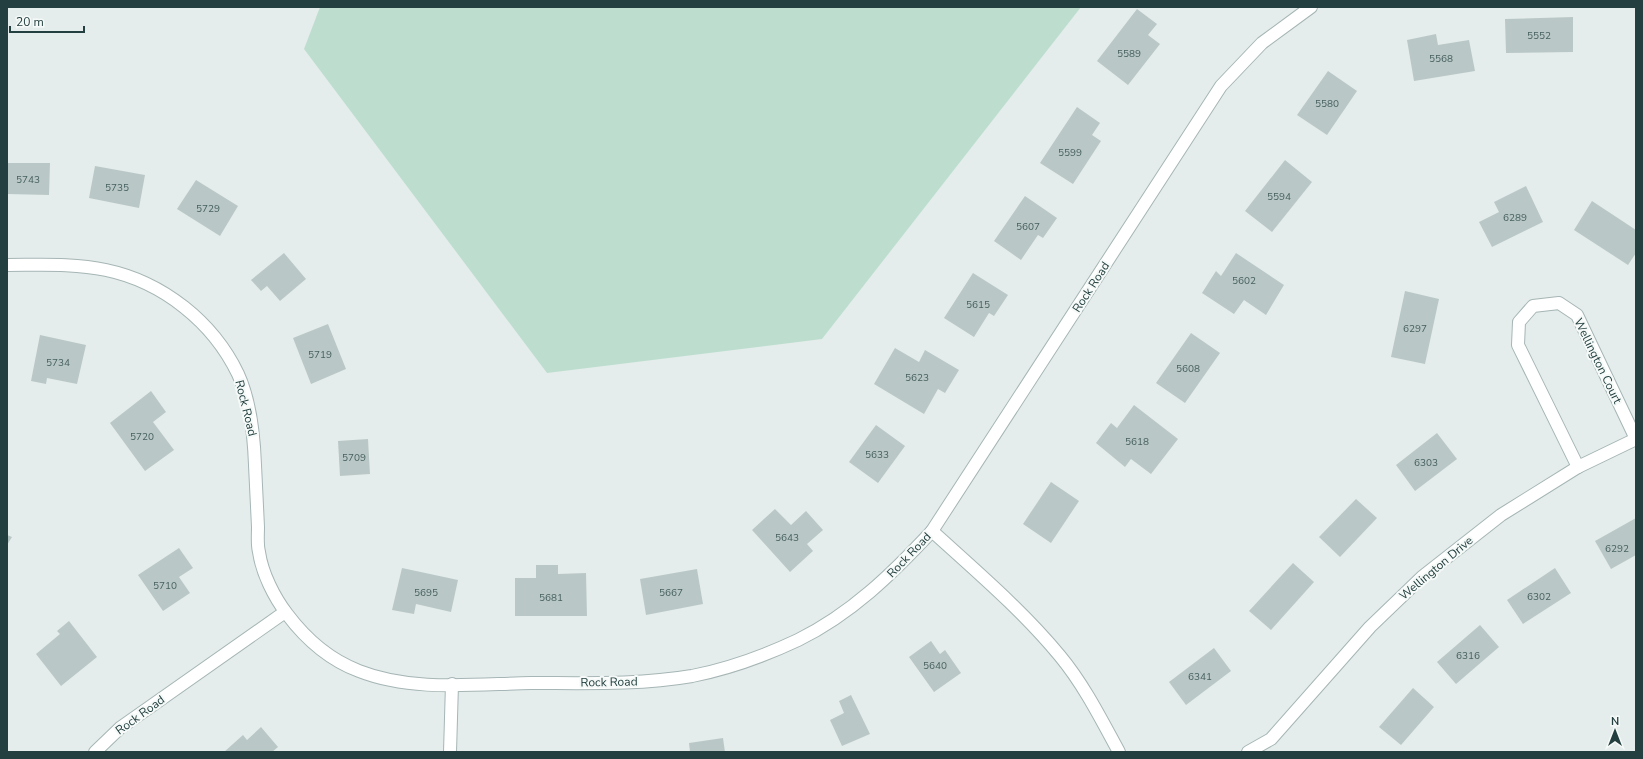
<svg xmlns="http://www.w3.org/2000/svg" width="1643" height="759" viewBox="0 0 1643 759" font-family="'Nunito Sans',sans-serif">
<style>
.green{fill:#bddecf}
.building{fill:#b9c8c6}
.lines{fill:none;stroke-linecap:round;stroke-linejoin:round}
.street-casing{stroke:#a6b5b5;stroke-width:14}
.street{stroke:#fff;stroke-width:12}
.labels{text-anchor:middle;stroke-width:4;stroke-linejoin:round;paint-order:stroke}
.number-label{font-size:10px;fill:#486161}
.street-label{font-size:12px;fill:#233f3f;stroke:#f5faf8}
</style>
<rect width="100%" height="100%" fill="#e4edec"/>
<polygon class="green" points="320,7 1081,7 822,339 547,373 304,49"/>
<g class="building">
<polygon points="1137,9 1157,24 1148,35 1160,44 1128,85 1097,61"/>
<polygon points="1573,17 1573,52 1506,53 1505,19"/>
<polygon points="1436,34 1438,45 1469,40 1475,71 1414,81 1407,40"/>
<polygon points="1328,71 1357,91 1327,135 1297,115"/>
<polygon points="1077,107 1100,123 1092,135 1101,141 1073,184 1040,163"/>
<polygon points="1285,160 1312,182 1272,232 1245,211"/>
<polygon points="7,163 50,163 49,195 7,194"/>
<polygon points="95,166 145,175 139,208 89,198"/>
<polygon points="196,180 238,206 220,236 177,209"/>
<polygon points="1526,186 1543,222 1492,247 1479,222 1499,212 1494,202"/>
<polygon points="1025,196 1057,218 1043,238 1038,235 1021,260 994,241"/>
<polygon points="1592,201 1636,230 1636,253 1628,265 1574,230"/>
<polygon points="284,253 306,279 280,301 267,286 261,291 251,280"/>
<polygon points="1236,253 1284,285 1266,315 1244,300 1234,314 1202,293 1216,271 1221,276"/>
<polygon points="973,273 1008,295 994,316 989,313 974,337 944,318"/>
<polygon points="1405,291 1439,299 1425,364 1391,357"/>
<polygon points="328,324 346,369 311,384 293,338"/>
<polygon points="1191,333 1220,353 1185,403 1156,383"/>
<polygon points="40,335 86,345 77,384 47,378 46,384 31,381"/>
<polygon points="895,348 919,362 925,350 959,370 945,393 938,389 924,414 874,384"/>
<polygon points="151,391 166,412 153,422 174,450 145,471 110,423"/>
<polygon points="1134,405 1178,439 1151,474 1131,459 1125,467 1096,443 1111,423 1117,428"/>
<polygon points="876,425 905,446 878,483 849,462"/>
<polygon points="1437,433 1457,459 1415,491 1396,465"/>
<polygon points="368,439 370,474 340,476 338,441"/>
<polygon points="1051,482 1079,501 1051,543 1023,524"/>
<polygon points="1356,499 1377,518 1340,557 1319,537"/>
<polygon points="775,509 791,525 806,511 823,530 807,544 813,551 790,572 752,530"/>
<polygon points="1636,518 1636,555 1611,569 1595,541"/>
<polygon points="7,535 12,537 7,545"/>
<polygon points="179,548 193,568 179,577 190,593 163,611 138,575"/>
<polygon points="1293,563 1314,582 1271,630 1249,611"/>
<polygon points="536,565 558,565 558,574 586,573 587,616 515,616 515,578 536,578"/>
<polygon points="402,568 458,580 451,612 416,604 414,614 392,610"/>
<polygon points="1555,568 1571,593 1523,624 1507,600"/>
<polygon points="697,569 703,604 646,615 640,579"/>
<polygon points="69,621 97,657 61,686 36,654 60,634 57,631"/>
<polygon points="1480,625 1499,647 1456,684 1437,662"/>
<polygon points="931,641 940,654 945,650 961,673 934,692 909,657"/>
<polygon points="1214,648 1231,671 1186,705 1169,682"/>
<polygon points="1413,688 1434,707 1401,745 1379,727"/>
<polygon points="851,695 870,734 842,746 830,720 844,713 839,701"/>
<polygon points="261,727 278,747 272,752 224,752 243,735 247,740"/>
<polygon points="723,738 725,752 690,752 689,743"/>
</g>
<g class="lines">
<defs>
<g id="street">
<path d="M7,265c33,0 67,-2 99,5 57,12 107,52 132,104 12,26 16,63 17,91 1,21 2,42 3,62 0,8 -1,17 1,25 3,21 15,45 28,62 18,24 43,46 72,57 53,21 116,13 172,12 54,0 108,2 161,-7 36,-7 72,-20 106,-36 53,-26 94,-66 134,-109l289,-445 41,-43 49,-36"/>
<polyline points="1578,467 1518,345 1519,322 1533,306 1559,303 1577,315 1636,439"/>
<path d="M932,531c44,40 90,79 128,125 24,29 41,63 59,96"/>
<polyline points="95,752 120,728 285,612"/>
<polyline points="450,752 452,684"/>
<polyline points="1248,752 1271,739 1370,627 1422,577 1501,515 1578,467 1636,439"/>
</g>
</defs>
<use href="#street" class="street-casing"/>
<use href="#street" class="street"/>
</g>
<g class="labels">
<g class="number-label">
<text x="1539" y="39">5552</text>
<text x="1129" y="57">5589</text>
<text x="1441" y="62">5568</text>
<text x="1327" y="107">5580</text>
<text x="1070" y="156">5599</text>
<text x="28" y="183">5743</text>
<text x="117" y="191">5735</text>
<text x="1279" y="200">5594</text>
<text x="208" y="212">5729</text>
<text x="1515" y="221">6289</text>
<text x="1028" y="230">5607</text>
<text x="1244" y="284">5602</text>
<text x="978" y="308">5615</text>
<text x="1415" y="332">6297</text>
<text x="320" y="358">5719</text>
<text x="58" y="366">5734</text>
<text x="1188" y="372">5608</text>
<text x="917" y="381">5623</text>
<text x="142" y="440">5720</text>
<text x="1137" y="445">5618</text>
<text x="877" y="458">5633</text>
<text x="354" y="461">5709</text>
<text x="1426" y="466">6303</text>
<text x="787" y="541">5643</text>
<text x="1617" y="552">6292</text>
<text x="165" y="589">5710</text>
<text x="426" y="596">5695</text>
<text x="671" y="596">5667</text>
<text x="1539" y="600">6302</text>
<text x="551" y="601">5681</text>
<text x="1468" y="659">6316</text>
<text x="935" y="669">5640</text>
<text x="1200" y="680">6341</text>
</g>
<g class="street-label">
<text transform="translate(1091 287) rotate(-57)" y="4">Rock Road</text>
<text transform="translate(1598 361) rotate(64)" y="4">Wellington Court</text>
<text transform="translate(246 408) rotate(76)" y="4">Rock Road</text>
<text transform="translate(909 555) rotate(-46)" y="4">Rock Road</text>
<text transform="translate(1436 568) rotate(-40)" y="4">Wellington Drive</text>
<text transform="translate(609 682) rotate(-1)" y="4">Rock Road</text>
<text transform="translate(140 715) rotate(-36)" y="4">Rock Road</text>
</g>
</g>
<rect width="1643" height="759" fill="none" stroke="#233f3f" stroke-width="16"/>
<g transform="translate(1615 731)" stroke="#f5faf8" stroke-width="3" paint-order="stroke">
<path d="M0-3L7 15L0 10L-7 15Z" fill="#233f3f"/>
<text y="-6" font-size="11" font-weight="bold" text-anchor="middle" fill="#233f3f">N</text>
</g>
<path d="M10 26v6h74v-6" fill="none" stroke="#233f3f" stroke-width="2"/>
<text x="16" y="26" font-size="12" fill="#233f3f" stroke="#f5faf8" stroke-width="3" paint-order="stroke">20 m</text>
</svg>
